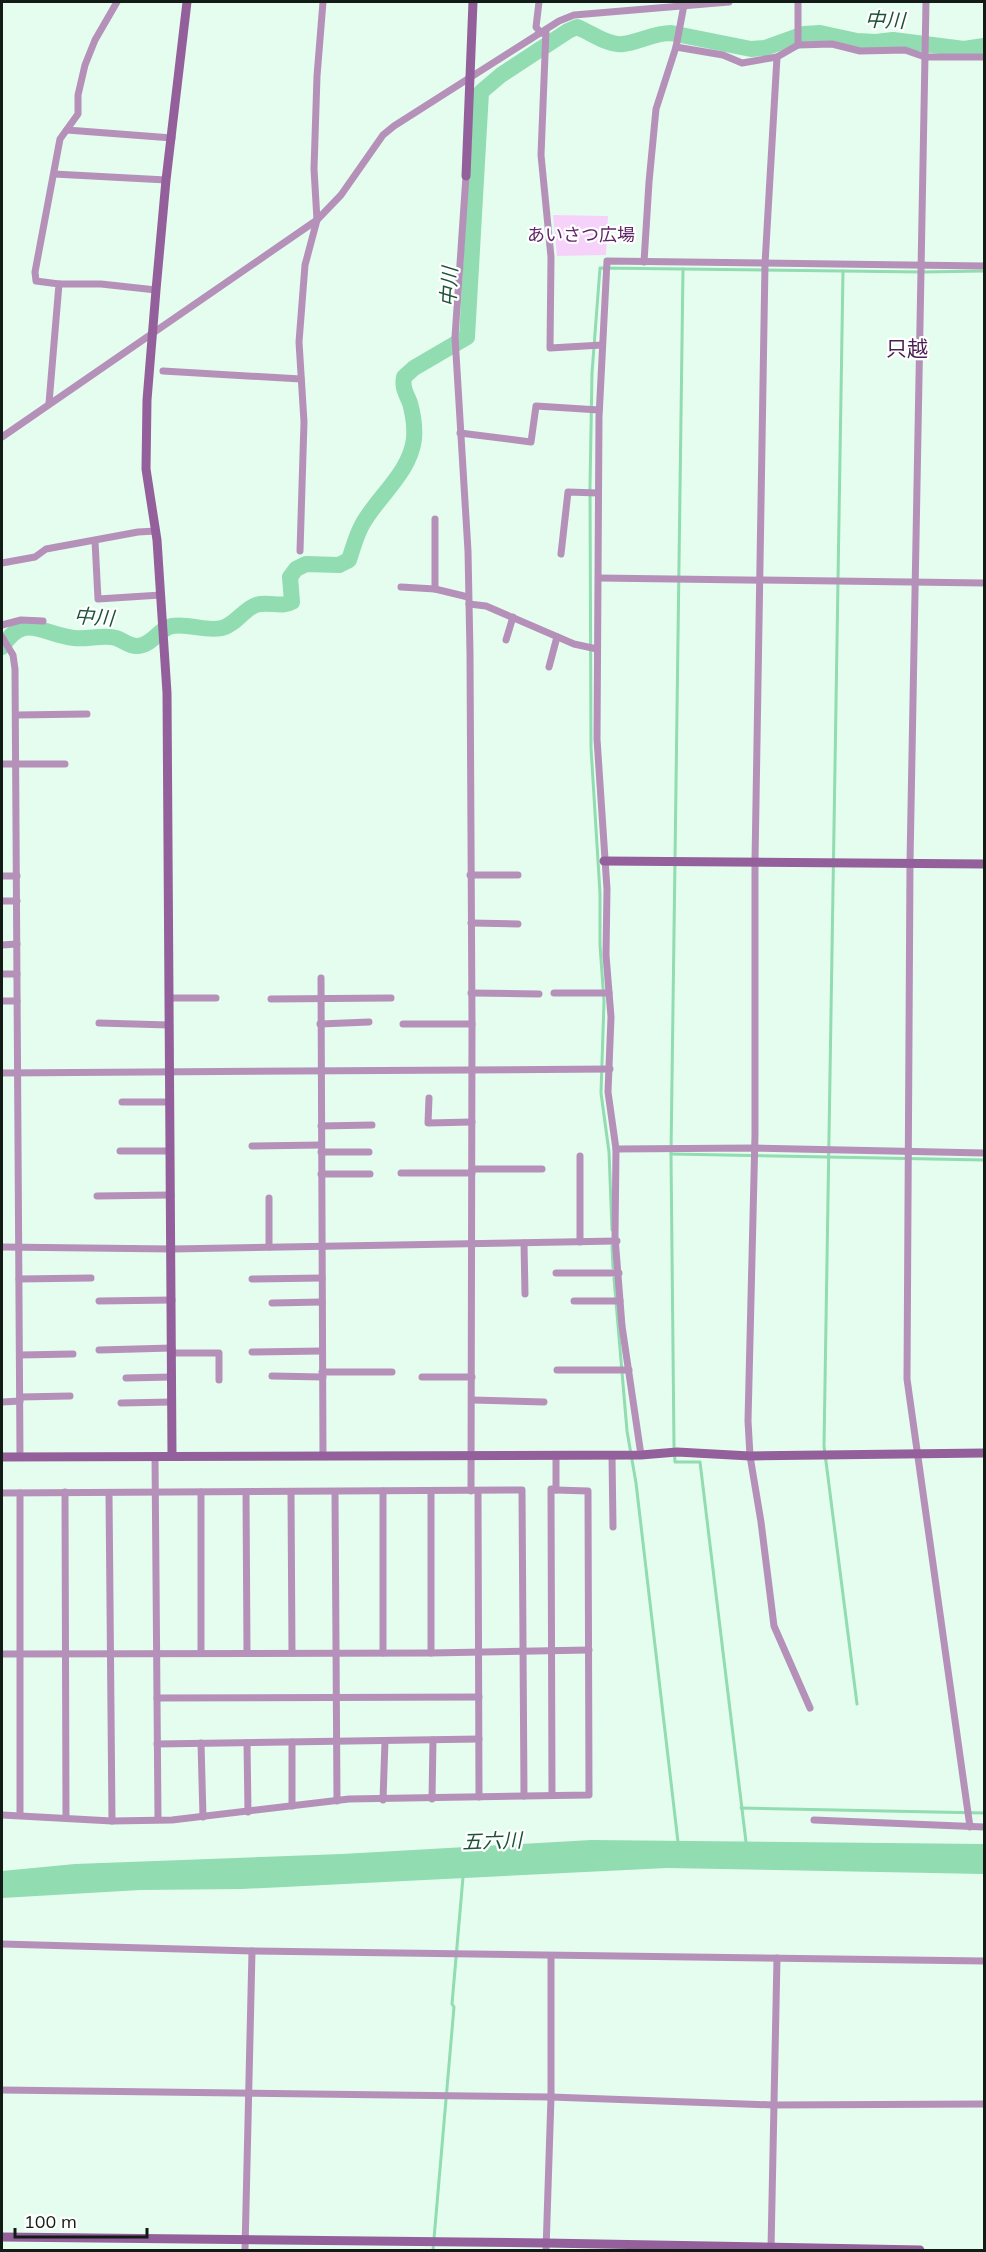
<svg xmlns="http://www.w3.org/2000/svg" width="986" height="2252" viewBox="0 0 986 2252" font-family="Mulish,'Noto Sans JP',sans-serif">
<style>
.green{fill:#f6d2fb}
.water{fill:#91dcb0}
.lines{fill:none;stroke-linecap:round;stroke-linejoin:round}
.stream{stroke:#91dcb0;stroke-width:3}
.river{stroke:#91dcb0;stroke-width:16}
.street{stroke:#b591ba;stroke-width:7}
.secondary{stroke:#94609b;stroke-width:9}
.labels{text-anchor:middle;stroke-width:4.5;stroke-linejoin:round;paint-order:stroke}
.park-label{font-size:18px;fill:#602468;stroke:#fff}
.water-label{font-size:20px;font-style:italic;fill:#1b5337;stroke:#fff}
.quarter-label{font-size:21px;fill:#4c1f52;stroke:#fff}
</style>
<rect width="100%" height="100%" fill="#e5fdee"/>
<polygon class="green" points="553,215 608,216 606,255 557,256"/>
<polygon class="water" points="591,1840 984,1844 984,1874 667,1868 242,1889 140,1890 2,1898 2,1871 75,1864 342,1854"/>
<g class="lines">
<g class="stream">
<polyline points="683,269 671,1154 674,1446 675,1462 700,1462 746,1842"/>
<polyline points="843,271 824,1446 857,1704"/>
<polyline points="671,1154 984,1160"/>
<polyline points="612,1230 609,1152 601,1093 604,1001 600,945 600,893 591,748 590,486 592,373 600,268 922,272 984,271"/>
<polyline points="612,1246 613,1268"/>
<polyline points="614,1278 627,1431 636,1483 678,1842"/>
<polyline points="741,1808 984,1813"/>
<polyline points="433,2250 454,2007 452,2004 463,1877"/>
</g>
<path class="river" d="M2,647c23,-36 40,-12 72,-9 13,2 30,-4 42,0 7,2 12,8 21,8 15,0 22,-18 35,-20 17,-3 33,6 50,2 13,-3 22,-19 34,-23 12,-4 26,3 36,-3l-2,-25 6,-8 10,-5 33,1 10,-5c4,-12 7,-24 13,-35 15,-28 48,-52 52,-86 1,-11 -1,-25 -4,-36 -4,-10 -8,-15 -6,-26l10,-9 53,-31 14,-245 20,-17 67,-44 9,-4c13,5 31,19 46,17 16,-2 31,-11 48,-11l80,16 14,-1 39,-14 16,-1 37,8 19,1 17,-2 71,9 20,-3"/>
<g class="street">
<polyline points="539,2 536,27 541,33"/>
<polyline points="926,2 910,862 907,1379 970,1827"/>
<polyline points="546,30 541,155 551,257 550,348 602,345"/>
<polyline points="798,45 798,2"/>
<polyline points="676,47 723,55 742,63 777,57 798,45 832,44 860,51 905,50 925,57 984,57"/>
<polyline points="777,57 765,264 755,862 755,1135 748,1421 750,1456 761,1522 774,1626 810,1708"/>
<polyline points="67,130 172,138"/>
<polyline points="54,174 166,180"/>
<polyline points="466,176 455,337 468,551 470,653 472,1024 471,1491"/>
<polyline points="644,262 649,182 656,109 676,47 684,5 683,2"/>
<polyline points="59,284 101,284 156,290"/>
<polyline points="163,371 301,379"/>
<polyline points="49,403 59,284 36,281 35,272 60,139 78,114 78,95 85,65 95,40 117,2"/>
<polyline points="460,433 531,442 536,406 599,410"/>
<polyline points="2,437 317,220 341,195 383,135 394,126 559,21 574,15 729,2"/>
<polyline points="435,519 435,589"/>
<polyline points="95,541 98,599 161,595"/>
<polyline points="300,551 304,422 299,342 305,265 317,220 314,169 317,76 323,2"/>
<polyline points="561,554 568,492 598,493"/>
<polyline points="2,563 35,557 46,549 138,532 156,531"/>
<polyline points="599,578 984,583"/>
<polyline points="401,587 435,589 468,597"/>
<polyline points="469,604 486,606 574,644 597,649"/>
<polyline points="2,625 21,620 43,621"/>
<polyline points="2,637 13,655 15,669 20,1457"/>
<polyline points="506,640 513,617"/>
<polyline points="549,667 557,637"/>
<polyline points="16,715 87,714"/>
<polyline points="2,764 65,764"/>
<polyline points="470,875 518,875"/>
<polyline points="2,876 17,876"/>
<polyline points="2,901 17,901"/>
<polyline points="471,923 518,924"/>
<polyline points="2,945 17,944"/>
<polyline points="2,974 17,974"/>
<polyline points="321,978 323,1455"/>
<polyline points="471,993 539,994"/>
<polyline points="554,993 609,993"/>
<polyline points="169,998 216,998"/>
<polyline points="271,999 391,998"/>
<polyline points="2,1001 17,1001"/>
<polyline points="99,1023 169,1025"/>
<polyline points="320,1024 369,1022"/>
<polyline points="403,1024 472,1024"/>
<polyline points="2,1073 610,1069"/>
<polyline points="429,1098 428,1123 472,1122"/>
<polyline points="122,1102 170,1102"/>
<polyline points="321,1126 372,1125"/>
<polyline points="252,1146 321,1145"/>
<polyline points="616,1149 754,1148 984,1153"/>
<polyline points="120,1151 170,1151"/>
<polyline points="321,1152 369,1152"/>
<polyline points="580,1156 580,1242"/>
<polyline points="472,1169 542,1169"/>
<polyline points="401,1173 472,1173"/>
<polyline points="321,1174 370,1174"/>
<polyline points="97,1196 171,1195"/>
<polyline points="269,1198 269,1247"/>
<polyline points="524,1243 525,1294"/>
<polyline points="2,1247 172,1249 617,1241"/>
<polyline points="556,1273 619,1273"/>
<polyline points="19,1279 91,1278"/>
<polyline points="252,1279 322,1278"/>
<polyline points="99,1301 172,1300"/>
<polyline points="574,1301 620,1301"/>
<polyline points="272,1303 322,1302"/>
<polyline points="99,1350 172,1348"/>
<polyline points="252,1352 322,1351"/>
<polyline points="172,1353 219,1353 219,1380"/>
<polyline points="20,1355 73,1354"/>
<polyline points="557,1370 629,1370"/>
<polyline points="322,1372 392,1372"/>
<polyline points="272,1376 323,1377"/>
<polyline points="422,1377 472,1377"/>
<polyline points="126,1378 172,1377"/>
<polyline points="20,1397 70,1396"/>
<polyline points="472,1400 544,1402"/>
<polyline points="2,1402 20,1401"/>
<polyline points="121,1403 172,1402"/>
<polyline points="612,1455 613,1527"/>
<polyline points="641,1455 622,1326 615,1237 616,1149 608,1092 611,1017 606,955 607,889 597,739 599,417 607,261 984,266"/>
<polyline points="155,1456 158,1819"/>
<polyline points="383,1491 383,1653"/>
<polyline points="431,1491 431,1653"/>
<polyline points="478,1491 479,1797"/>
<polyline points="65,1492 66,1818"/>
<polyline points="246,1492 247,1652"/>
<polyline points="291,1492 292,1653"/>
<polyline points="335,1492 337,1801"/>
<polyline points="2,1493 522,1490 524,1796"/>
<polyline points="20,1493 20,1815"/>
<polyline points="109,1493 112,1821"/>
<polyline points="201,1652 201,1492"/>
<polyline points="2,1654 431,1653 589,1650"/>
<polyline points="157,1698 479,1697"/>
<polyline points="201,1743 203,1817"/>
<polyline points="247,1743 248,1812"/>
<polyline points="157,1744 479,1739"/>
<polyline points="552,1795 551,1489 556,1490 556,1455"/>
<polyline points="432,1799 433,1740"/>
<polyline points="383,1800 385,1741"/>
<polyline points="292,1806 292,1742"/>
<polyline points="2,1815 112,1821 172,1820 349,1799 589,1795 588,1491 556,1490"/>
<polyline points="814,1820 984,1827"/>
<polyline points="2,1944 252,1951 984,1961"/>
<polyline points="2,2090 551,2097 773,2105 984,2104"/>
<polyline points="771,2249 777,1958"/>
<polyline points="245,2250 252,1951"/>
<polyline points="546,2250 551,2097 551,1956"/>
</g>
<g class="secondary">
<polyline points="466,176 473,2"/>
<polyline points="604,861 984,864"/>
<polyline points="172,1456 167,693 157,540 146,469 147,400 156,290 166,180 187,2"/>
<polyline points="2,1457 641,1455 677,1452 750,1456 984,1453"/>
<polyline points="2,2237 546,2243 920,2250"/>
</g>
</g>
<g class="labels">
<g class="park-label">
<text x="581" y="241">あいさつ広場</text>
</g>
<g class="water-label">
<text transform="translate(885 20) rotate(2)" y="7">中川</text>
<text transform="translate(449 287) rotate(-87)" y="7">中川</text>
<text transform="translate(94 617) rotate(4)" y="7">中川</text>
<text transform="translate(492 1841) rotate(-2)" y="7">五六川</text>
</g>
<g class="quarter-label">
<text x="907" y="356">只越</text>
</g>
</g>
<rect width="986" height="2252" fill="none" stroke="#131b16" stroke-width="6"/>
<path d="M15 2228v9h132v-9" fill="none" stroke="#131b16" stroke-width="3"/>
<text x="24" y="2228" font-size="18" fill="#131b16" stroke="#ffffff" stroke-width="4.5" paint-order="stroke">100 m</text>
</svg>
